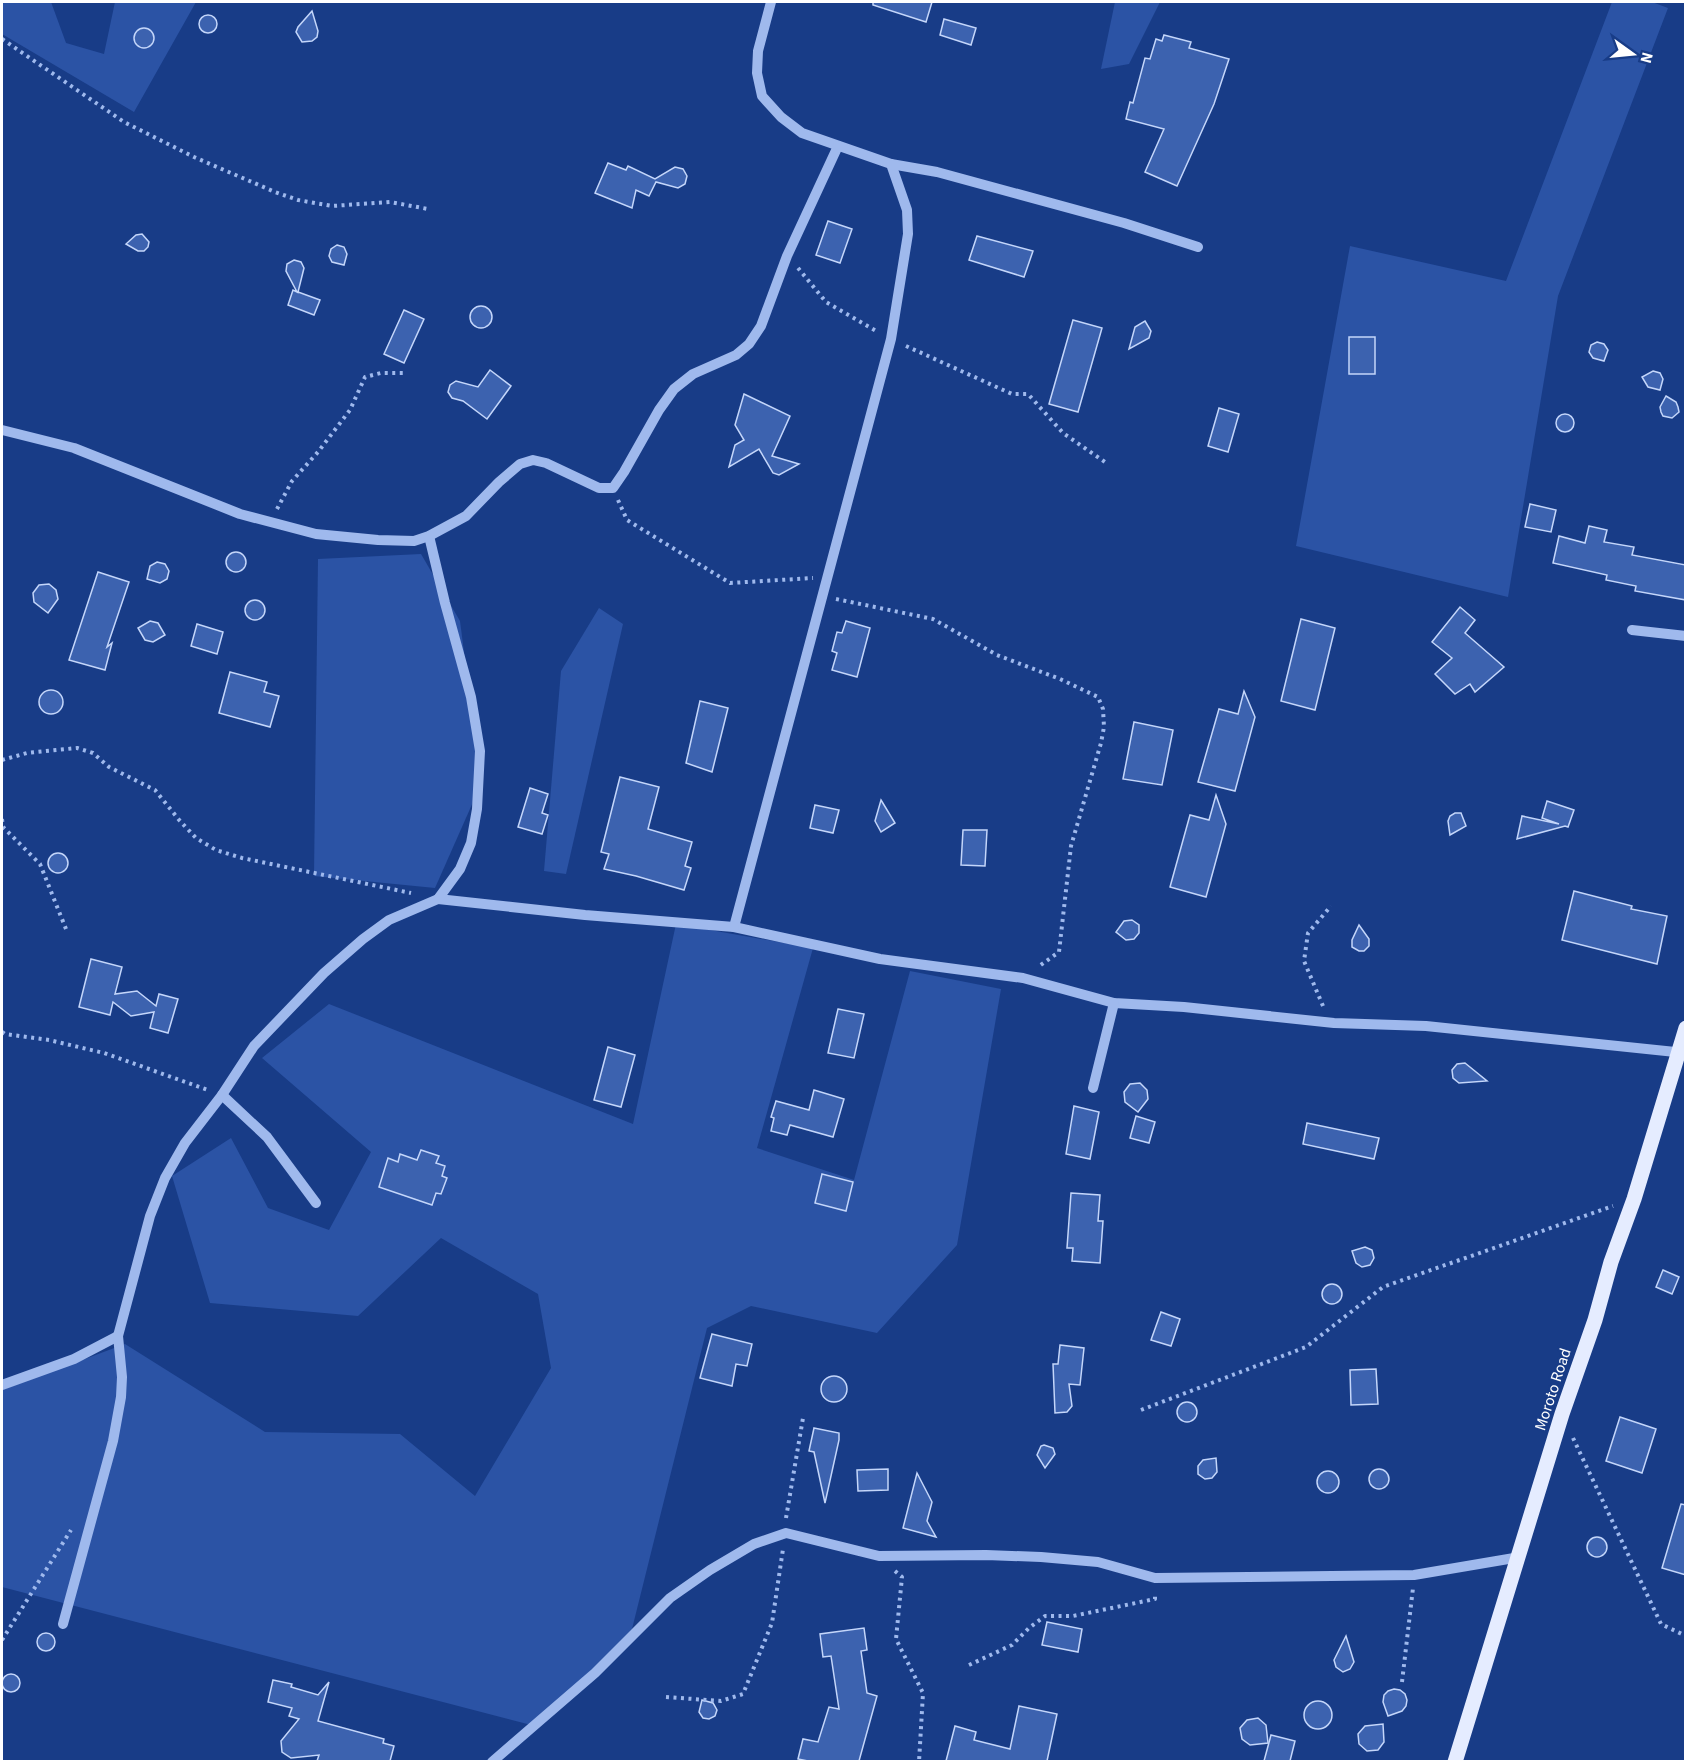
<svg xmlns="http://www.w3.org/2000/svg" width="1687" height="1763" viewBox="0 0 1687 1763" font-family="'Source Sans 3',sans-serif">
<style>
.green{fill:#2b53a5}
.building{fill:#3c62af;stroke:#c4d6fa;stroke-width:1.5}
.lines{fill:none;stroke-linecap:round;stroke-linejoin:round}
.path{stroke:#9fb9ed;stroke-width:4;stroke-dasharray:3 4.5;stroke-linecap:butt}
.minor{stroke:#9fb9ed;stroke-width:10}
.major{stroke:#e5ecff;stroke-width:15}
.labels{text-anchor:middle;stroke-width:4.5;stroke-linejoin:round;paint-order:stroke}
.street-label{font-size:16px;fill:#fff;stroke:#183c87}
</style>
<rect width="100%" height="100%" fill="#183c87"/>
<g class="green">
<polygon points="2,2 51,2 66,43 104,54 115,2 196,2 134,112 2,34"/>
<polygon points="1115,2 1160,2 1129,64 1101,69"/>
<polygon points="1612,2 1652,2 1668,8 1558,296 1508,597 1296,546 1350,246 1506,281"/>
<polygon points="421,554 460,621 481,784 435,888 314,876 318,559"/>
<polygon points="599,608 623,624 566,874 544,871 561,671"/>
<polygon points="676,924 813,948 757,1148 854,1180 910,971 1001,989 957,1245 877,1333 751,1306 707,1328 632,1629 535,1726 2,1587 2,1390 125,1344 265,1432 400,1434 475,1496 551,1368 538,1294 441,1238 358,1316 210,1303 172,1176 231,1138 268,1208 329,1230 371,1152 262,1058 329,1004 633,1124"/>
</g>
<g class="building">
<polygon points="873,2 932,2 926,22 873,5"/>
<polygon points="312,11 318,31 317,37 312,41 302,42 296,32 298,27"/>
<circle cx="208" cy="24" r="9"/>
<polygon points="944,19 976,28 971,45 940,35"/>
<circle cx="144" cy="38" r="10"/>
<polygon points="1164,35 1191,42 1189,48 1229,59 1214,104 1177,186 1145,172 1164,129 1126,119 1130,102 1133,103 1145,58 1150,59 1156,39 1162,41"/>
<polygon points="608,163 626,170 628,166 655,179 675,167 683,169 687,176 685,184 678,188 656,182 649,196 636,190 632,208 595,193"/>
<polygon points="828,221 852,229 840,263 816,255"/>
<polygon points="142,234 149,242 148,247 144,251 138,251 126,244 136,235"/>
<polygon points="977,236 1033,251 1024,277 969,260"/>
<polygon points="337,245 344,247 347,254 344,265 332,262 329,256 331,249"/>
<polygon points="294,260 301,262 304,268 298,292 320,300 314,315 288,305 293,290 297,292 286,271 287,264"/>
<circle cx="481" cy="317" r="11"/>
<polygon points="404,310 424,319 404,363 384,354"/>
<polygon points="1073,320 1102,328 1078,412 1049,404"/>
<polygon points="1145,321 1151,331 1149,338 1129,349 1135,327"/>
<rect x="1349" y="337" width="26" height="37"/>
<polygon points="1597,342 1604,344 1608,350 1604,361 1593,358 1589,352 1591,345"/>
<polygon points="490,370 511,386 487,419 463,401 452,398 448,392 450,385 456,381 478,387"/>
<polygon points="1653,371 1660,373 1663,379 1660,390 1648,387 1642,377"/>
<polygon points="744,394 790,416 772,456 799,464 779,475 773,473 759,449 729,467 735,445 744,440 735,425"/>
<polygon points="1666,396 1676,402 1678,407 1679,412 1672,418 1663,416 1661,412 1660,407"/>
<polygon points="1219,408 1239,414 1228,452 1208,446"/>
<circle cx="1565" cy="423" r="9"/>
<polygon points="1530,504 1556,510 1551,532 1525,527"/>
<polygon points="1589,526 1607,530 1604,542 1634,547 1632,555 1686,565 1686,600 1635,591 1636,586 1606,580 1607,575 1553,563 1559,536 1585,543"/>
<circle cx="236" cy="562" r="10"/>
<polygon points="157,562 165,564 169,571 167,579 160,583 147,579 150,566"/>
<polygon points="98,572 129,582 107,647 112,643 105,670 69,660"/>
<polygon points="49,584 56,590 58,599 48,613 34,602 33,593 39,585"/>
<circle cx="255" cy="610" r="10"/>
<polygon points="1460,607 1475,620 1465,633 1504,667 1475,692 1470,684 1455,694 1435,674 1452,658 1432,642"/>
<polygon points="1301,619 1335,628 1315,710 1281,701"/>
<polygon points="150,621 158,623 165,635 153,642 145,640 138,628"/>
<polygon points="846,621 870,628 857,677 832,670 837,653 832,651 837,632 842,633"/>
<polygon points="197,624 223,632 217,654 191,646"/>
<polygon points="230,672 267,682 264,692 279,696 270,727 219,713"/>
<circle cx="51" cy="702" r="12"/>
<polygon points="1244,691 1255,717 1235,791 1198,782 1219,709 1238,714"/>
<polygon points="700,701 728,708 712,772 686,763"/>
<polygon points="1134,722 1173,730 1162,785 1123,779"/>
<polygon points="620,777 659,787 648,829 692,842 685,866 691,868 684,890 636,876 604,869 609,854 601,852"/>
<polygon points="530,788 548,794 542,813 548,815 542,834 518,827"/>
<polygon points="1216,795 1226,824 1206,897 1170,887 1190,815 1209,820"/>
<polygon points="881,800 895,823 881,832 875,821"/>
<polygon points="1547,801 1574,810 1568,827 1565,826 1517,839 1522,816 1559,824 1542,818"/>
<polygon points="815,805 839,810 833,833 810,828"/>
<polygon points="1455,813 1461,813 1466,826 1450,835 1448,821 1450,816"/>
<polygon points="963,830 987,830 985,866 961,865"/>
<circle cx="58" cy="863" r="10"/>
<polygon points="1574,891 1632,906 1631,909 1667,916 1657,964 1562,940"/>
<polygon points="1132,920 1139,925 1139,933 1134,939 1126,940 1116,932 1124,921"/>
<polygon points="1359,925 1369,939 1369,946 1364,951 1359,951 1352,947 1352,940"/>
<polygon points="91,959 122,967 115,994 137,991 156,1006 159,994 178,999 168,1033 150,1028 154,1012 131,1016 113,1002 110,1015 79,1007"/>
<polygon points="838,1009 864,1014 854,1058 828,1053"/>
<polygon points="608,1047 635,1055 621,1107 594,1100"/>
<polygon points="1465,1063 1487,1081 1459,1083 1453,1078 1452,1070 1457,1064"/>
<polygon points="1140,1083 1147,1090 1148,1099 1138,1112 1125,1102 1124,1092 1130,1084"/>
<polygon points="814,1090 844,1099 833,1137 790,1125 787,1135 771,1131 774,1118 771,1117 776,1101 809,1110"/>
<polygon points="1074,1106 1099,1112 1090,1159 1066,1154"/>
<polygon points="1136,1116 1155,1122 1149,1143 1130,1138"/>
<polygon points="1307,1123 1379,1138 1374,1159 1303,1144"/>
<polygon points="421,1150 439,1156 436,1163 445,1166 442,1176 447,1178 441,1194 436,1193 432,1205 379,1187 388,1158 398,1162 400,1154 417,1160"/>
<polygon points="822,1174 853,1182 846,1211 815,1203"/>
<polygon points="1071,1193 1100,1195 1098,1221 1103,1221 1100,1263 1072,1261 1073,1248 1067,1248"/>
<polygon points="1365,1247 1372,1250 1374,1258 1370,1265 1362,1267 1356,1263 1352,1251"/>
<polygon points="1663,1270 1679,1277 1672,1294 1656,1287"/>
<circle cx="1332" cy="1294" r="10"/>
<polygon points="1161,1312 1180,1319 1171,1346 1151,1340"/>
<polygon points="712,1334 752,1344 747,1366 736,1364 732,1386 700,1378"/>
<polygon points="1060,1345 1084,1348 1080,1385 1069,1384 1072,1406 1067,1412 1055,1413 1053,1364 1058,1364"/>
<polygon points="1376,1369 1378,1404 1351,1405 1350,1370"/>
<circle cx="834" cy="1389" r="13"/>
<circle cx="1187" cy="1412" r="10"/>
<polygon points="1620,1417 1656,1429 1642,1473 1606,1461"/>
<polygon points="814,1428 839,1433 839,1440 825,1503 814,1452 809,1451"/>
<polygon points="1044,1445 1053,1448 1055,1454 1045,1468 1037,1455 1041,1446"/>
<polygon points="1216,1458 1217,1472 1212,1478 1205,1479 1198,1474 1198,1466 1203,1460"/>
<polygon points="888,1469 888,1490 858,1491 857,1470"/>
<circle cx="1379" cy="1479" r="10"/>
<circle cx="1328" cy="1482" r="11"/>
<polygon points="917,1473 932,1502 927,1521 936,1537 903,1528"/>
<polygon points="1681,1504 1686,1505 1686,1575 1662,1568"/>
<circle cx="1597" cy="1547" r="10"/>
<polygon points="1047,1622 1082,1629 1078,1652 1042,1645"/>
<polygon points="864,1628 867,1650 861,1651 867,1693 877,1696 859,1761 808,1761 798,1759 803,1739 818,1742 829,1707 839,1709 831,1656 823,1657 820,1634"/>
<circle cx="46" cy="1642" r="9"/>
<polygon points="1346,1636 1354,1662 1350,1669 1343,1672 1336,1667 1334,1660"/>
<circle cx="11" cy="1683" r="9"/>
<polygon points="273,1680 292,1684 291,1687 318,1695 329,1682 318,1721 384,1739 383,1743 394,1746 390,1761 317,1761 319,1755 291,1758 282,1752 281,1741 299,1719 289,1716 292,1708 268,1702"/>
<polygon points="1394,1689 1400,1690 1405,1694 1407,1700 1406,1706 1402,1711 1388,1716 1383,1702 1384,1695 1388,1691"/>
<polygon points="702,1700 713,1703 717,1710 715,1716 709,1719 703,1718 699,1712"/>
<circle cx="1318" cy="1715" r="14"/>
<polygon points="1019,1706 1057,1714 1047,1761 946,1761 955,1726 976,1732 974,1740 1010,1749"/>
<polygon points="1258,1718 1266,1725 1268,1743 1250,1745 1242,1739 1240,1728 1247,1720"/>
<polygon points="1383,1724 1384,1742 1378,1750 1367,1751 1359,1744 1358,1734 1365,1726"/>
<polygon points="1271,1735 1295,1741 1290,1761 1264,1761"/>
</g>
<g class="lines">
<g class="path">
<polyline points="2,39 124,122 194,157 275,192 298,200 332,206 390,202 428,209"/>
<polyline points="798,268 826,302 878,332"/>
<polyline points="906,346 1012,394 1028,394 1063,433 1105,462"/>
<polyline points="618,500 627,520 730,583 813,578"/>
<polyline points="277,509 292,481 318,452 350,410 365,377 381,373 407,373"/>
<polyline points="836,599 933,619 997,655 1060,679 1098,697 1103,709 1104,727 1101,743 1071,846 1059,952 1038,967"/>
<polyline points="2,760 27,753 77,748 93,753 109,767 155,790 180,821 196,838 216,850 242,858 411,893"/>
<polyline points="2,819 3,827 40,864 66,929"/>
<polyline points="1323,1006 1304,961 1308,933 1331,906"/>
<polyline points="2,1032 5,1034 49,1040 104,1053 208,1090"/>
<polyline points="1141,1410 1306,1347 1383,1287 1613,1206"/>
<polyline points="1573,1438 1661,1624 1686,1636"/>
<polyline points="786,1518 803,1418"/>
<polyline points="895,1571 902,1577 896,1639 923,1693 919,1762"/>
<polyline points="2,1640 71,1530"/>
<polyline points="969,1665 1012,1645 1029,1628 1045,1616 1073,1616 1155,1599 1155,1594"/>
<polyline points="1402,1682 1413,1588"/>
<polyline points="666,1697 721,1701 743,1694 772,1623 783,1549"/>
</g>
<g class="minor">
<polyline points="771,2 758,51 757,73 762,96 781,117 802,133 891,164 907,210 908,234 891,339 734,927 880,959 1023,978 1114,1003 1184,1007 1334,1023 1426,1026 1685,1053"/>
<polyline points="891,164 937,172 1124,223 1198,247"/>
<polyline points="2,430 74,448 240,514 316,534 378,540 414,541 429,536 466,516 499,482 520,464 533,460 546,463 599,488 613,488 624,472 659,410 674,389 693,374 736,355 749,344 761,326 787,256 838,146"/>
<polyline points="1632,630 1686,636"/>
<polyline points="438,899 585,915 734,927"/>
<polyline points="1093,1088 1114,1003"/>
<polyline points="222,1095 267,1137 316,1203"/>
<polyline points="2,1385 74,1359 118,1336"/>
<polyline points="63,1624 113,1441 121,1397 122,1377 118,1336 150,1216 165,1178 185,1143 222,1095 254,1046 324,973 363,939 389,920 438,899 460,869 471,843 477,809 480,751 471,697 445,603 429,536"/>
<polyline points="492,1762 595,1673 670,1598 710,1570 754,1544 786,1533 879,1556 986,1555 1041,1557 1098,1562 1155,1578 1414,1575 1520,1557"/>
</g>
<polyline class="major" points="1455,1762 1562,1414 1595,1320 1611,1262 1634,1199 1686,1028"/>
</g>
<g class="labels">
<g class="street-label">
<text transform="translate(1552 1389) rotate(-72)" y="6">Moroto Road</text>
</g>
</g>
<rect width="1687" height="1763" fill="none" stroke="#ffffff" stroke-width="6"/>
<g transform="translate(1633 54) rotate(105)" stroke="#183c87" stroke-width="4.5" paint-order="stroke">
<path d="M0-4.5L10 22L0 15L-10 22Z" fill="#ffffff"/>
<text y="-9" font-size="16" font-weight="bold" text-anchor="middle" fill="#ffffff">N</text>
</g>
</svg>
